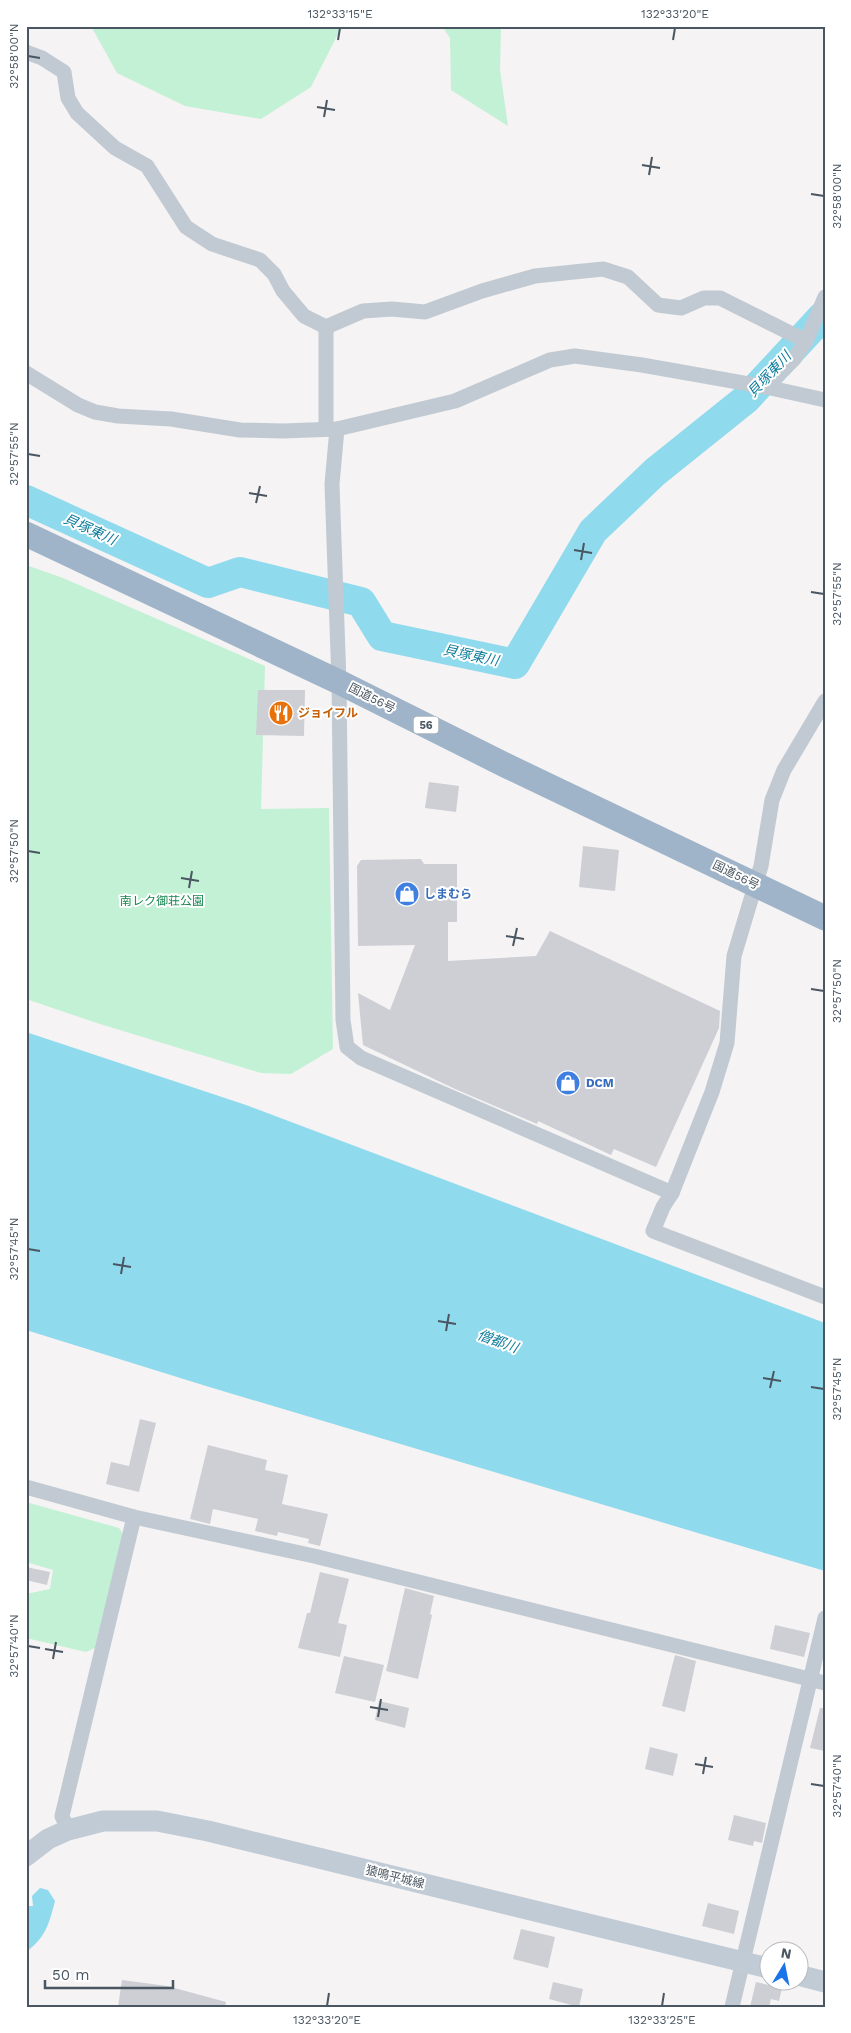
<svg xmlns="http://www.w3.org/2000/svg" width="851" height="2033" viewBox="0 0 851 2033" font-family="'Work Sans','Noto Sans JP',sans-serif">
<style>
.green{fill:#c3f1d5}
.water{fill:#90daee}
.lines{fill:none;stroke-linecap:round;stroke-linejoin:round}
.river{stroke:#90daee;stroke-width:30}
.building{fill:#cdcfd5}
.minor{stroke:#c1cad2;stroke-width:15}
.secondary{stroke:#c1cbd6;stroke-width:21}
.trunk{stroke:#9fb4c9;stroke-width:25}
.ticks{fill:none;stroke:#4a5661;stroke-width:2}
.labels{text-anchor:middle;stroke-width:4;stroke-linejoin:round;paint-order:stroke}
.shield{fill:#fff;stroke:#808990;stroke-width:1}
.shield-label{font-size:11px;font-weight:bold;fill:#4a5661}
.street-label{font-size:12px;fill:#4a5661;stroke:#fff}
.food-label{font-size:12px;font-weight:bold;fill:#c56008;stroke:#fff;text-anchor:start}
.shop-label{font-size:12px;font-weight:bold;fill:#366cbe;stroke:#fff;text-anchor:start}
.park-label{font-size:12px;fill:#17864f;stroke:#fff}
.water-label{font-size:14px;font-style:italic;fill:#0c7c9b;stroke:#fff}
.neatline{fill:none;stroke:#4a5661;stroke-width:2}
.ticks-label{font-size:12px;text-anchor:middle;fill:#4a5661}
</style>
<rect width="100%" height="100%" fill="#f5f3f3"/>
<g class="green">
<polygon points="91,26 342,26 311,87 261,119 185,106 117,73"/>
<polygon points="442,26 501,26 500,70 508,126 451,90 450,38"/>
<polygon points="26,565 63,578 265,666 261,809 329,808 333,1049 291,1074 261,1073 100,1024 26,999"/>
<polygon points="26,1502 119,1528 123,1534 95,1648 86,1652 26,1638 26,1594 50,1589 53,1570 26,1562"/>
</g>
<g class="water">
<polygon points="26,1032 246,1105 825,1323 825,1571 206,1386 26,1330"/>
<path d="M40,1888l8,2 7,11c-6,23 -9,36 -29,51v-46h7l-1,-10z"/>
</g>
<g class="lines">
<polyline class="river" points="26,500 208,583 240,572 361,602 382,636 515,664 593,531 655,472 746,399 822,317"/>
</g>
<g class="building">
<polygon points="258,690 305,690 304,736 256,735"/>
<polygon points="429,782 459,786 456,812 425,808"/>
<polygon points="583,846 619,850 615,891 579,887"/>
<polygon points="421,859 424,864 457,864 457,922 448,922 448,961 536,956 550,931 720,1011 719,1028 656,1167 614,1149 611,1155 538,1121 537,1124 455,1089 363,1045 358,993 390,1010 415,945 358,946 357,866 361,860"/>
<polygon points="140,1419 156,1423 139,1492 106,1484 111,1462 129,1466"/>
<polygon points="208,1445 267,1460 265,1470 288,1475 282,1504 328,1514 320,1546 308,1543 309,1539 278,1532 277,1536 255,1531 258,1519 213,1509 210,1524 190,1519"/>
<polygon points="26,1567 50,1572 47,1585 26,1580"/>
<polygon points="320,1572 349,1579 338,1623 347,1625 340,1657 298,1648 307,1613 310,1613"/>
<polygon points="405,1588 434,1596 430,1614 432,1615 418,1679 386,1671"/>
<polygon points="775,1625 810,1633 804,1657 770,1649"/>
<polygon points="675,1655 696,1661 685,1712 662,1706"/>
<polygon points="344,1656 384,1665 375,1702 335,1693"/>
<polygon points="379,1701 409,1708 405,1728 375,1720"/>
<polygon points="820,1708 825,1708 825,1751 810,1748"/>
<polygon points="650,1747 678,1754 673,1776 645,1769"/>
<polygon points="734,1815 766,1823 762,1843 754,1841 753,1846 728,1840"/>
<polygon points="708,1903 739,1911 734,1934 702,1926"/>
<polygon points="521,1929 555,1937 548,1968 513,1959"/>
<polygon points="122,1980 167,1986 226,2002 225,2007 118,2007"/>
<polygon points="553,1982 583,1989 579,2007 549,1999"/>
<polygon points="756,1982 782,1988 779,2001 771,1999 769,2007 750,2007"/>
</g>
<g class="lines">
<g class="minor">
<polyline points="26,52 42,58 64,72 68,98 77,113 115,148 147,166 186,227 212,244 260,260 274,274 283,291 304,316 326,327"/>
<polyline points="326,327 363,311 392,309 425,312 482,291 535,276 603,269 628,277 658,305 681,308 704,298 720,298 806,341"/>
<polyline points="26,373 78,405 95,412 118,416 171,419 240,430 283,431 337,429 455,401 550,360 575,356 642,365 766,387 825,400"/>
<polyline points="766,387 794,359 806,341 825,297"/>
<polyline points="326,429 326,327"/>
<polyline points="337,429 332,484 339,682 343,1020 347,1047 361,1058 672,1193"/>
<polyline points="825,701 784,770 772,800 761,866 734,956 727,1043 712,1092 672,1193 663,1207 653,1231 825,1297"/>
<polyline points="26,1487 134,1517 314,1556 825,1683"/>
<polyline points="68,1830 62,1816 134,1517"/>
<polyline points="732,2007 825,1618"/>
</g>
<g class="secondary">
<polyline points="26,1856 48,1839 68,1830 103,1821 157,1821 208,1831 768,1968"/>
<polyline points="798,1975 825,1982"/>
</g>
<polyline class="trunk" points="26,534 339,682 507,766 825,918"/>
</g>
<path class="ticks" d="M338,40l2,-12M673,40l2,-12M28,56l12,2M317,107l18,3M324,117l3,-17M642,165l18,3M649,175l3,-18M811,194l13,2M28,454l12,2M249,493l18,3M256,503l4,-17M574,550l18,3M581,560l3,-17M811,592l13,2M28,851l12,2M181,878l18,3M189,888l3,-17M506,936l18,3M513,946l4,-18M811,989l13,2M28,1249l12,2M113,1264l18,3M121,1274l3,-17M438,1321l18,3M446,1331l3,-17M763,1378l18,3M811,1387l13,2M770,1388l4,-17M28,1646l12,2M45,1649l18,3M53,1659l3,-17M370,1707l18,3M378,1717l3,-18M695,1764l18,3M703,1774l3,-17M811,1784l13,2M327,2006l2,-13M662,2006l2,-13"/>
<defs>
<symbol id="restaurant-disc" viewBox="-11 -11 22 22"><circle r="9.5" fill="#e8710a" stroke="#fff"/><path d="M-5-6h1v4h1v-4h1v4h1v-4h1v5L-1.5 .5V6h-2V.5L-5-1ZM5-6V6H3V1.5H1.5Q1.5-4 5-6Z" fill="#fff"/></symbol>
<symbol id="shop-disc" viewBox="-11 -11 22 22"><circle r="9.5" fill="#3f7fe0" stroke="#fff"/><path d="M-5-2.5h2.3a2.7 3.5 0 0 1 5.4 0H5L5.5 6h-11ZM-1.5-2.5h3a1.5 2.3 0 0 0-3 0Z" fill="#fff"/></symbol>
</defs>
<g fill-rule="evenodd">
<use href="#restaurant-disc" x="267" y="699" width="28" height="28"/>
<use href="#shop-disc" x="393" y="880" width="28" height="28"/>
<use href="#shop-disc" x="554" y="1069" width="28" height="28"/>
</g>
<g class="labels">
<rect class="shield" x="413.5" y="716.5" width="25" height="17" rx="4"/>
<g class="shield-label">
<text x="426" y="729">56</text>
</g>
<g class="street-label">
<text transform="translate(372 698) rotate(27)" y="4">国道56号</text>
<text transform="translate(736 875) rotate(26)" y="4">国道56号</text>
<text transform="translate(395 1877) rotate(14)" y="4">猿鳴平城線</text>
</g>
<g class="food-label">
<text x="298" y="717">ジョイフル</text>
</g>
<g class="shop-label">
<text x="424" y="898">しまむら</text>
<text x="586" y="1087">DCM</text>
</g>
<g class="park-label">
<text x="162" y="905">南レク御荘公園</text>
</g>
<g class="water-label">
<text transform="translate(769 374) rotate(-47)" y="5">貝塚東川</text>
<text transform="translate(90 529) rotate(24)" y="5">貝塚東川</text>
<text transform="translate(471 655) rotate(12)" y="5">貝塚東川</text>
<text transform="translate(498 1341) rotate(20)" y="5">僧都川</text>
</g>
</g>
<rect width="851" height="2033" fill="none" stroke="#ffffff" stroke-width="55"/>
<g transform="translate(784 1966) rotate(10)"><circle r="24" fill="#ffffff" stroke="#b7bbc0"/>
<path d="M0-4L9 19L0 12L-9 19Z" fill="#1a73e8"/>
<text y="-8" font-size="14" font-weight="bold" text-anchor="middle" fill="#4a5661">N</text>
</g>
<path d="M45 1980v8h128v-8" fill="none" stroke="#4a5661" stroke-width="2.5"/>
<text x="52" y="1980" font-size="15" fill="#4a5661" stroke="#ffffff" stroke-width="4" paint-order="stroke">50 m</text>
<rect x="28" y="28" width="796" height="1978" class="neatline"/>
<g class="ticks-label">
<text x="340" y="18">132°33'15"E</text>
<text x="675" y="18">132°33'20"E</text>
<text transform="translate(14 56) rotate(-90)" y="4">32°58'00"N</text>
<text transform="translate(837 196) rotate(-90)" y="4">32°58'00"N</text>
<text transform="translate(14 454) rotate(-90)" y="4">32°57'55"N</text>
<text transform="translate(837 594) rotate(-90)" y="4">32°57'55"N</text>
<text transform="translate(14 851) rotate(-90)" y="4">32°57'50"N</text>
<text transform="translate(837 991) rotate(-90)" y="4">32°57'50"N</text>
<text transform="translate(14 1249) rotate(-90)" y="4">32°57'45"N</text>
<text transform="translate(837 1389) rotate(-90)" y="4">32°57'45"N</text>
<text transform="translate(14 1646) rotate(-90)" y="4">32°57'40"N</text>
<text transform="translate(837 1786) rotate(-90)" y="4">32°57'40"N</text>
<text x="327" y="2024">132°33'20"E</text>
<text x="662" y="2024">132°33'25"E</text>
</g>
</svg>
